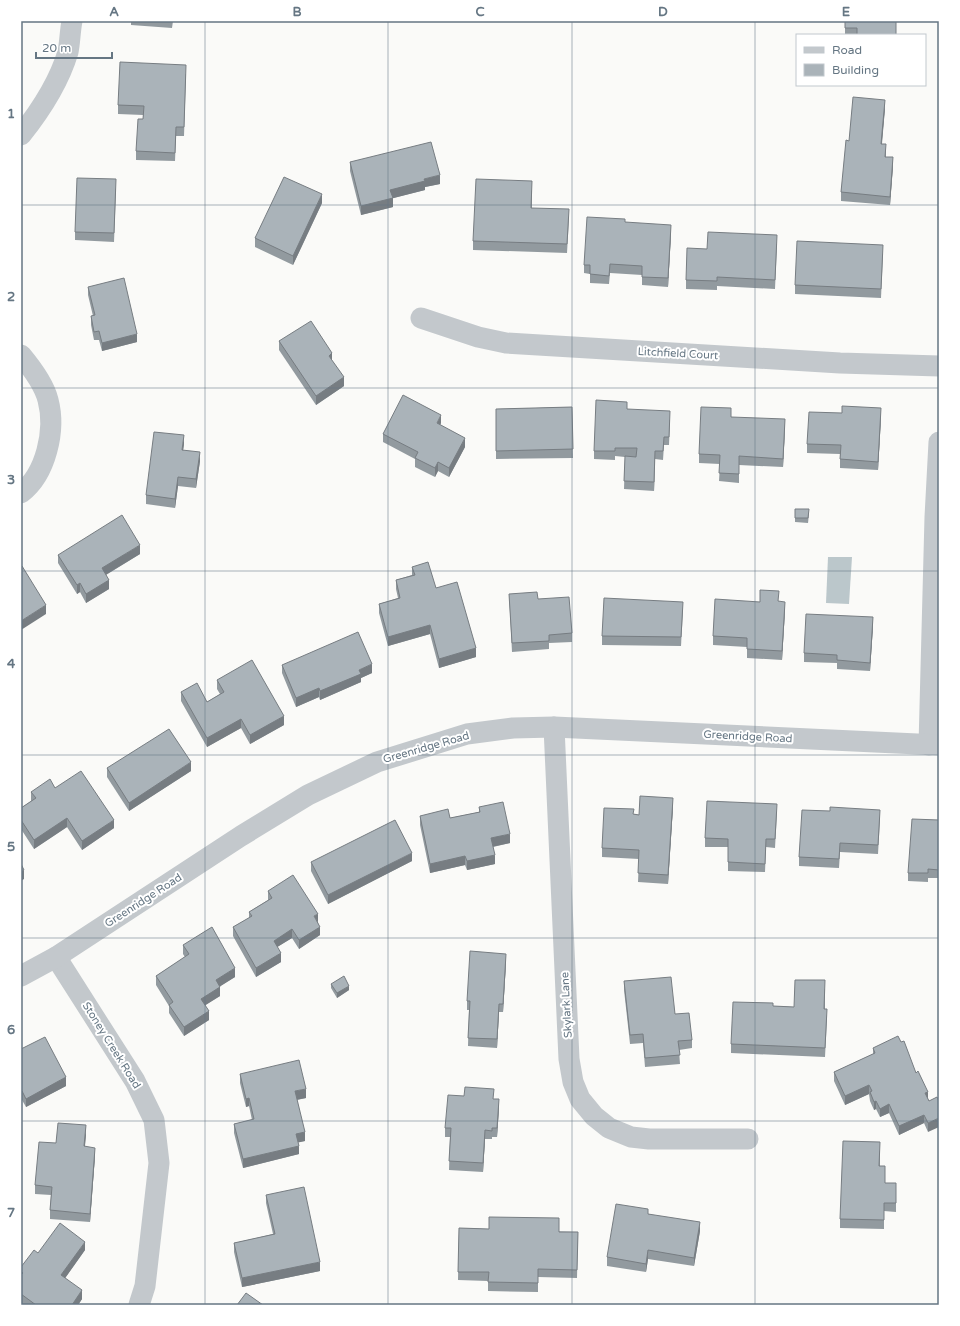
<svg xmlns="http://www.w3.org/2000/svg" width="960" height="1326" viewBox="0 0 960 1326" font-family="'Varela Round',sans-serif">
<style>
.water{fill:#bbc7cb}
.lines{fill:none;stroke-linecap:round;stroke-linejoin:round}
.minor{stroke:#c3c8cc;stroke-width:21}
.wall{fill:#929a9f}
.shaded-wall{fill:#777d82}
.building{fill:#aab3b9;stroke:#777d82}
.grid{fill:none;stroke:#657683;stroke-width:1;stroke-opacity:0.55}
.labels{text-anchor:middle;stroke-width:4;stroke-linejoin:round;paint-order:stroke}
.street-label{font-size:11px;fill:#657683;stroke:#fff}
.neatline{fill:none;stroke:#657683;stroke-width:1.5}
.grid-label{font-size:13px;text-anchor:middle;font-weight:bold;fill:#657683}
</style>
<rect width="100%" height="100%" fill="#fafaf8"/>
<polygon class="water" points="828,557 852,557 849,604 826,603"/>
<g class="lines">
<g class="minor">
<path d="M21,135c20,-25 38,-53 47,-83 2,-10 2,-21 4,-31"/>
<polyline points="421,318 478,337 506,343 840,363 939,366"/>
<path d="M21,355c10,12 23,29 27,45 8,30 -2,74 -27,93"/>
<polyline points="554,727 569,1059 573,1082 580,1099 594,1116 609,1128 631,1137 649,1139 748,1139"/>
<polyline points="929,745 935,517 939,442"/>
<polyline points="56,957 135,1081 154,1120 159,1163 145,1286 139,1305"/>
<polyline points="21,976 56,957 241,836 308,795 377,762 467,734 513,728 554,727 939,745"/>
</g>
</g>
<g class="wall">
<polygon points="131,21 173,21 172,28 131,25"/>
<polygon points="845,21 896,35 845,35"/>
<polygon points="186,74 184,136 176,136 175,161 136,160 136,151 143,119 143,115 118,114 118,105"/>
<polygon points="885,108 882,144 886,152 886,157 893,166 890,205 841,201 841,192 849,141"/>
<polygon points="350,162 440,184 425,187 425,190 393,198 393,207 361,215 350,171"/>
<polygon points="116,188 114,242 75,240 75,232"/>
<polygon points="532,190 532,208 569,218 567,253 473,250 473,241"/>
<polygon points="322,203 293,265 255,247 255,238"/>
<polygon points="625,222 671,234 668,287 642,285 642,275 610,273 609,284 590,283 590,274 584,273 584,265"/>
<polygon points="777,244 775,289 717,286 717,290 686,289 686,280 707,249"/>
<polygon points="883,254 881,298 795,294 795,285"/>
<polygon points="88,287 137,342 102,351 99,340 94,340 91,325 91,316 93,316 88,295"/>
<polygon points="279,341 332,361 344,386 316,405 279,350"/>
<polygon points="572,407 573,458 496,459 496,409"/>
<polygon points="627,409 670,420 669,445 664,445 663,460 655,459 654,491 624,489 625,457 615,456 615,460 594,459 594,451"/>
<polygon points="731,417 785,428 783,467 739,465 739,483 719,481 720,464 699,463 699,454"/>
<polygon points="881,417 878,470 840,468 840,454 807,453 807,444"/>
<polygon points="441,423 440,425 465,447 449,477 438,471 435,477 415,467 415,459 383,442 383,434"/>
<polygon points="184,444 183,450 200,461 196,488 178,486 175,508 146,504 146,495"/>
<polygon points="809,514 808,523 795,522 795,518"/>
<polygon points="140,554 106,575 109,589 86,603 80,592 77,594 58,563 58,555"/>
<polygon points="412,567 436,588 476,657 439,668 430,634 388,646 379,613 379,604 398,598 396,589 396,580 412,575"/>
<polygon points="509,594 538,599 572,633 572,642 549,643 549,649 512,652"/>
<polygon points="778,601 785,610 782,660 747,658 747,647 713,645 713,636"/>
<polygon points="683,610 681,646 602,645 602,636"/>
<polygon points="873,626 870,671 837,669 837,663 804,662 804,653"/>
<polygon points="282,665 372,673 361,678 361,682 320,700 319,697 296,707 282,673"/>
<polygon points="217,680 284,725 250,744 241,728 207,747 181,701 181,692 207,702 220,694 217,689"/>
<polygon points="107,768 191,771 129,811 107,777"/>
<polygon points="55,788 114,828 82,850 67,827 34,849 21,829 21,808 31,801 31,792"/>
<polygon points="479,807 510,843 493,847 495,864 467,870 465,865 430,873 420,825 420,816 450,818 479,812"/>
<polygon points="673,807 668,884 638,882 639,859 602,857 602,848 634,814 639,815"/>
<polygon points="777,812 775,848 766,847 765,872 728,871 728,847 705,847 705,838"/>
<polygon points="880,819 878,854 840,852 839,868 799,866 799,857"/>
<polygon points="939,820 939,878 928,878 928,882 908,881 908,873"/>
<polygon points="412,861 328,904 311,871 311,862"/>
<polygon points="268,891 318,922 320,935 299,949 292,938 277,947 281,962 256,977 233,936 233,927 249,918 249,912 268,900"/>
<polygon points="183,945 235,977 220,986 220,996 205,1005 209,1020 184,1036 169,1013 169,1006 156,985 156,976 185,957 183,954"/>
<polygon points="506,963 503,1012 499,1012 497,1048 468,1046 469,1010 467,1010 467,1001"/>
<polygon points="624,981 675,1014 692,1040 692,1048 679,1050 680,1064 645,1067 643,1043 630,1044 624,990"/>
<polygon points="331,984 349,990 337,998 331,988"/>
<polygon points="825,989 825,1009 827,1018 825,1057 731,1053 731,1044 773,1006 794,1007"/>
<polygon points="873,1048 916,1073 929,1101 928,1132 924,1123 899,1135 889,1113 880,1117 876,1109 874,1110 870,1101 869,1094 845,1105 834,1081 834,1072 873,1054"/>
<polygon points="21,1049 66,1086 26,1107 22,1100"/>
<polygon points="240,1074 306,1098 297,1100 305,1141 298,1142 299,1154 243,1168 234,1133 234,1124 252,1120 249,1106 246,1107 240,1083"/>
<polygon points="494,1099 499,1108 497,1137 492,1137 492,1139 485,1139 483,1172 449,1170 450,1137 445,1137 445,1128"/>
<polygon points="86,1134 85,1146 95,1156 90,1222 50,1219 50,1210 51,1195 35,1194 35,1185 56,1143"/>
<polygon points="880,1150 880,1166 885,1183 896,1183 896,1212 884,1211 884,1229 840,1228 840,1219"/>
<polygon points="266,1195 320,1271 242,1287 234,1252 234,1243 273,1234 266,1203"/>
<polygon points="648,1214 700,1231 694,1266 648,1259 646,1272 607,1266 607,1257"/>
<polygon points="459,1228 578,1232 577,1278 538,1277 538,1292 488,1291 488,1281 458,1280"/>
<polygon points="85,1250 65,1278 82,1299 78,1305 24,1305 21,1303 21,1267 38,1253"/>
</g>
<g class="shaded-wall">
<polygon points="885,100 885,108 881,152 881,144"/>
<polygon points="893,157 893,166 890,205 890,197"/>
<polygon points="440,175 440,184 425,187 425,190 390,199 390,190 424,179"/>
<polygon points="322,194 322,203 293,265 293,256"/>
<polygon points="393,198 393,207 361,215 361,206"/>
<polygon points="671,225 671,234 668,287 668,278"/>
<polygon points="137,334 137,342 102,351 102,343"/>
<polygon points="332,353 332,362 329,356"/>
<polygon points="344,377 344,386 316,405 316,396"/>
<polygon points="881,408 881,417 878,470 878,462"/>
<polygon points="441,415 441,423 437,432 437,423"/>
<polygon points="785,419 785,428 783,467 783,459"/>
<polygon points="184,435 184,444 182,458 182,450"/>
<polygon points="465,438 465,447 449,477 449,468"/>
<polygon points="655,451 655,459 654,491 654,482"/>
<polygon points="200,452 200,461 196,488 196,479"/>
<polygon points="438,462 438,471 435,477 435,468"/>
<polygon points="178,477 178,486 175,508 175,499"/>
<polygon points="140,545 140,554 102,577 102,568"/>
<polygon points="109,580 109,589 86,603 86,594"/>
<polygon points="80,583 80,592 77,594 77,585"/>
<polygon points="785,602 785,610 782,660 782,651"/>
<polygon points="46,605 46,614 21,630 21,621"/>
<polygon points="873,617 873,626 870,671 870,663"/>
<polygon points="430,625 430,634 388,646 388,637"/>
<polygon points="476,648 476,657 439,668 439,659"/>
<polygon points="372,664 372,673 361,678 361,682 320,700 320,691 359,670"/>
<polygon points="319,688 319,697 296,707 296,698"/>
<polygon points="284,716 284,725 250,744 250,735"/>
<polygon points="241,719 241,728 207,747 207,738"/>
<polygon points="191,762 191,771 129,811 129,803"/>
<polygon points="673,798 673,807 668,884 668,875"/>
<polygon points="67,818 67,827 34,849 34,840"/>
<polygon points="114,820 114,828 82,850 82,841"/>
<polygon points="510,834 510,843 491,847 491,838"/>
<polygon points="412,853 412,861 328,904 328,895"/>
<polygon points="495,855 495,864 467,870 467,861"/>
<polygon points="465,856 465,865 430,873 430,864"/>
<polygon points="24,870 24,879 21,881 21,872"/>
<polygon points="318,914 318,923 314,916"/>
<polygon points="320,927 320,935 299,949 299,940"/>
<polygon points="292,929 292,938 274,949 274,941"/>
<polygon points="281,953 281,962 256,977 256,968"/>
<polygon points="506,954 506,963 503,1012 503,1004"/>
<polygon points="235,968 235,977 216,989 216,980"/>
<polygon points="349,986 349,990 337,998 337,993"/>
<polygon points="220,987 220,996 201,1008 201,999"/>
<polygon points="499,1004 499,1012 497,1048 497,1039"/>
<polygon points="209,1011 209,1020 184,1036 184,1027"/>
<polygon points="66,1077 66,1086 26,1107 26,1099"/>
<polygon points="869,1085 869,1094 845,1105 845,1096"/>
<polygon points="306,1089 306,1098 295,1100 295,1091"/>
<polygon points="22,1091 22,1100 21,1101 21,1092"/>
<polygon points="928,1092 928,1101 925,1093"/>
<polygon points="249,1098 249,1106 246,1107 246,1099"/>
<polygon points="499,1099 499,1108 497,1137 497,1128"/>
<polygon points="876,1101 876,1109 874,1110 874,1102"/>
<polygon points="889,1104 889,1113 880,1117 880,1109"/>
<polygon points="924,1115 924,1123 899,1135 899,1126"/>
<polygon points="939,1118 939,1127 928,1132 928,1123"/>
<polygon points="86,1125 86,1134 84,1155 84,1146"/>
<polygon points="485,1130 485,1139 483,1172 483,1163"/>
<polygon points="305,1132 305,1141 296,1143 296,1134"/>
<polygon points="299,1146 299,1154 243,1168 243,1159"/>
<polygon points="95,1148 95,1156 90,1222 90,1214"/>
<polygon points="700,1222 700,1231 694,1266 694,1258"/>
<polygon points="85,1242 85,1250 61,1284 61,1275"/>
<polygon points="648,1250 648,1259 646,1272 646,1264"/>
<polygon points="320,1262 320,1271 242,1287 242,1278"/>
<polygon points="82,1290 82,1299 78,1305 72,1305"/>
</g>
<g class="building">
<polygon points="845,21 896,21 896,35 857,35 857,28 845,28"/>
<polygon points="120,62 186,65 184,127 176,127 175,153 136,151 138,119 143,119 144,106 118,105"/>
<polygon points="853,97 885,100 881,144 886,144 885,157 893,157 890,197 841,192 846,140 849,141"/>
<polygon points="431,142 440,175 424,179 425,181 390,190 393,198 361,206 350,162"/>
<polygon points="284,177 322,194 293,256 255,238"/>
<polygon points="77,178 116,179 114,233 75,232"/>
<polygon points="476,179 532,181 531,208 569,209 567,244 473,241"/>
<polygon points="587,217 625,219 625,222 671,225 668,278 642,277 642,266 610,264 609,276 590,274 590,265 584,265"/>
<polygon points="708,232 777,235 775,280 717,277 717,281 686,280 687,248 707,249"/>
<polygon points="797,241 883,245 881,289 795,285"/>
<polygon points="124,278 137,334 102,343 99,331 94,332 91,316 95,315 88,287"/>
<polygon points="311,321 332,353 329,356 344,377 316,396 279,341"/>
<polygon points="403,395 441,415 437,423 465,438 449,468 438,462 435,468 415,458 418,452 383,434"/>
<polygon points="596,400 627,402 627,409 670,411 669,437 664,437 663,451 655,451 654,482 624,481 625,456 636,457 637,448 615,448 615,451 594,451"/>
<polygon points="842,406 881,408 878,462 840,459 841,445 807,444 809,412 842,413"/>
<polygon points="572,407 573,449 496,451 496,409"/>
<polygon points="701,407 731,408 731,417 785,419 783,459 739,456 739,474 719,473 720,455 699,454"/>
<polygon points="154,432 184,435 182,450 200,452 196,479 178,477 175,499 146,495"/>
<polygon points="795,509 809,509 808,518 795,518"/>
<polygon points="122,515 140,545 102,568 109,580 86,594 80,583 77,585 58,555"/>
<polygon points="428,562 436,588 457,582 476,648 439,659 430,625 388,637 379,604 400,598 396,580 415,575 412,567"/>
<polygon points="21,566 22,566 46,605 21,621"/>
<polygon points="760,590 779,591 778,601 785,602 782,651 747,649 747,638 713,636 715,599 760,602"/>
<polygon points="537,592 538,599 569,597 572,633 549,635 549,641 512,643 509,594"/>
<polygon points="604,598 683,602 681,637 602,636"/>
<polygon points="806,614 873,617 870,663 837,660 837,655 804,653"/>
<polygon points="358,632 372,664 359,670 361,674 320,691 319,688 296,698 282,665"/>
<polygon points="252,660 284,716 250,735 241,719 207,738 181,692 197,683 207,702 224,692 217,680"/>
<polygon points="169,729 191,762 129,803 107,768"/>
<polygon points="81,771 114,820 82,841 67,818 34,840 21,820 21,808 36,798 31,792 50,779 55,788"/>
<polygon points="640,796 673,798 668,875 638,873 639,850 602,848 604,808 634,809 633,814 639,815"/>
<polygon points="707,801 777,804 775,839 766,839 765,864 728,862 728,839 705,838"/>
<polygon points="503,802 510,834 491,838 495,855 467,861 465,856 430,864 420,816 448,809 450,818 480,812 479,807"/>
<polygon points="830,807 880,810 878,845 840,843 839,859 799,857 802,810 830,811"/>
<polygon points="912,819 939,820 939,870 928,869 928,873 908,873"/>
<polygon points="395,820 412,853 328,895 311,862"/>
<polygon points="21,864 24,870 21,872"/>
<polygon points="293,875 318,914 314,916 320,927 299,940 292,929 274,941 281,953 256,968 233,927 252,916 249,912 272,898 268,891"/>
<polygon points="212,927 235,968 216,980 220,987 201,999 209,1011 184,1027 169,1005 173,1002 156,976 189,954 183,945"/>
<polygon points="470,951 506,954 503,1004 499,1004 497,1039 468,1038 470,1001 467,1001"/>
<polygon points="344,976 349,986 337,993 331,984"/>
<polygon points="671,977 675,1014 689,1013 692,1040 678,1041 680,1055 645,1058 643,1034 630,1035 624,981"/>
<polygon points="795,980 825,980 824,1009 827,1009 825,1048 731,1044 733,1002 773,1003 773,1006 794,1007"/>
<polygon points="898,1036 901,1042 904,1041 916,1073 918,1071 928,1092 925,1093 929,1101 937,1097 939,1101 939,1118 928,1123 924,1115 899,1126 889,1104 880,1109 876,1101 874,1102 870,1092 872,1091 869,1085 845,1096 834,1072 875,1053 873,1048"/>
<polygon points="45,1037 66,1077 26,1099 22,1091 21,1092 21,1049"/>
<polygon points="299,1060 306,1089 295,1091 305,1132 296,1134 299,1146 243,1159 234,1124 254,1119 249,1098 246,1099 240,1074"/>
<polygon points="465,1087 494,1089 493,1099 499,1099 497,1128 492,1128 492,1131 485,1130 483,1163 449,1161 451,1128 445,1128 448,1095 464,1096"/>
<polygon points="58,1123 86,1125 84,1146 95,1148 90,1214 50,1210 52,1187 35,1185 39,1142 56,1143"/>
<polygon points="843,1141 880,1142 879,1166 885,1166 885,1183 896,1183 896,1203 884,1203 884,1220 840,1219"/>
<polygon points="304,1187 320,1262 242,1278 234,1243 275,1234 266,1195"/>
<polygon points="616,1204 648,1209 648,1214 700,1222 694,1258 648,1250 646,1264 607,1257"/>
<polygon points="489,1217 559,1218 559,1232 578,1232 577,1270 538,1269 538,1283 488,1282 489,1272 458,1272 459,1228 489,1229"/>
<polygon points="60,1223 85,1242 61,1275 82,1290 72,1305 36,1305 21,1294 21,1275 23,1273 21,1271 21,1267 34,1250 38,1253"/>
<polygon points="246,1293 263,1305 237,1305"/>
</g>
<path class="grid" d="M205,21v1284M388,21v1284M572,21v1284M755,21v1284M21,205h918M21,388h918M21,571h918M21,755h918M21,938h918M21,1121h918"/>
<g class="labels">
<g class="street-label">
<text transform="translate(678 353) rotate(3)" y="4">Litchfield Court</text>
<text transform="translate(748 736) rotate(3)" y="4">Greenridge Road</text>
<text transform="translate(426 747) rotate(-16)" y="4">Greenridge Road</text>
<text transform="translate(143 900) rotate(-33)" y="4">Greenridge Road</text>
<text transform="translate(566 1005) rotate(-93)" y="4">Skylark Lane</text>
<text transform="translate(112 1045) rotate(58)" y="4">Stoney Creek Road</text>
</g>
</g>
<rect width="960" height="1326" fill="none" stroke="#ffffff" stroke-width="44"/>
<rect x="796" y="34" width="130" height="52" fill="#ffffff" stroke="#c1c8cd"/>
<rect x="804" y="47" width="20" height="6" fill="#c3c8cc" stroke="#c1c8cd"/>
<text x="832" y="54" font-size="12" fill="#657683">Road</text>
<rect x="804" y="64" width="20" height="12" fill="#aab3b9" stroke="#c1c8cd"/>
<text x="832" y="74" font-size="12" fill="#657683">Building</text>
<path d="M36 52v6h76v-6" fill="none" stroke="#657683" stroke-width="2"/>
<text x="42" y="52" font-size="12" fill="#657683" stroke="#ffffff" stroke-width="3" paint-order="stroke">20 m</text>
<rect x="22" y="22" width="916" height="1282" class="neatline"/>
<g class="grid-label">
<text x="114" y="16">A</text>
<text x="297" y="16">B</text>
<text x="480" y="16">C</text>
<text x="663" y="16">D</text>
<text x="846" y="16">E</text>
<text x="11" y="118">1</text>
<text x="11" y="301">2</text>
<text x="11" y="484">3</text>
<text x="11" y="668">4</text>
<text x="11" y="851">5</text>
<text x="11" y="1034">6</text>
<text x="11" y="1217">7</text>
</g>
</svg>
